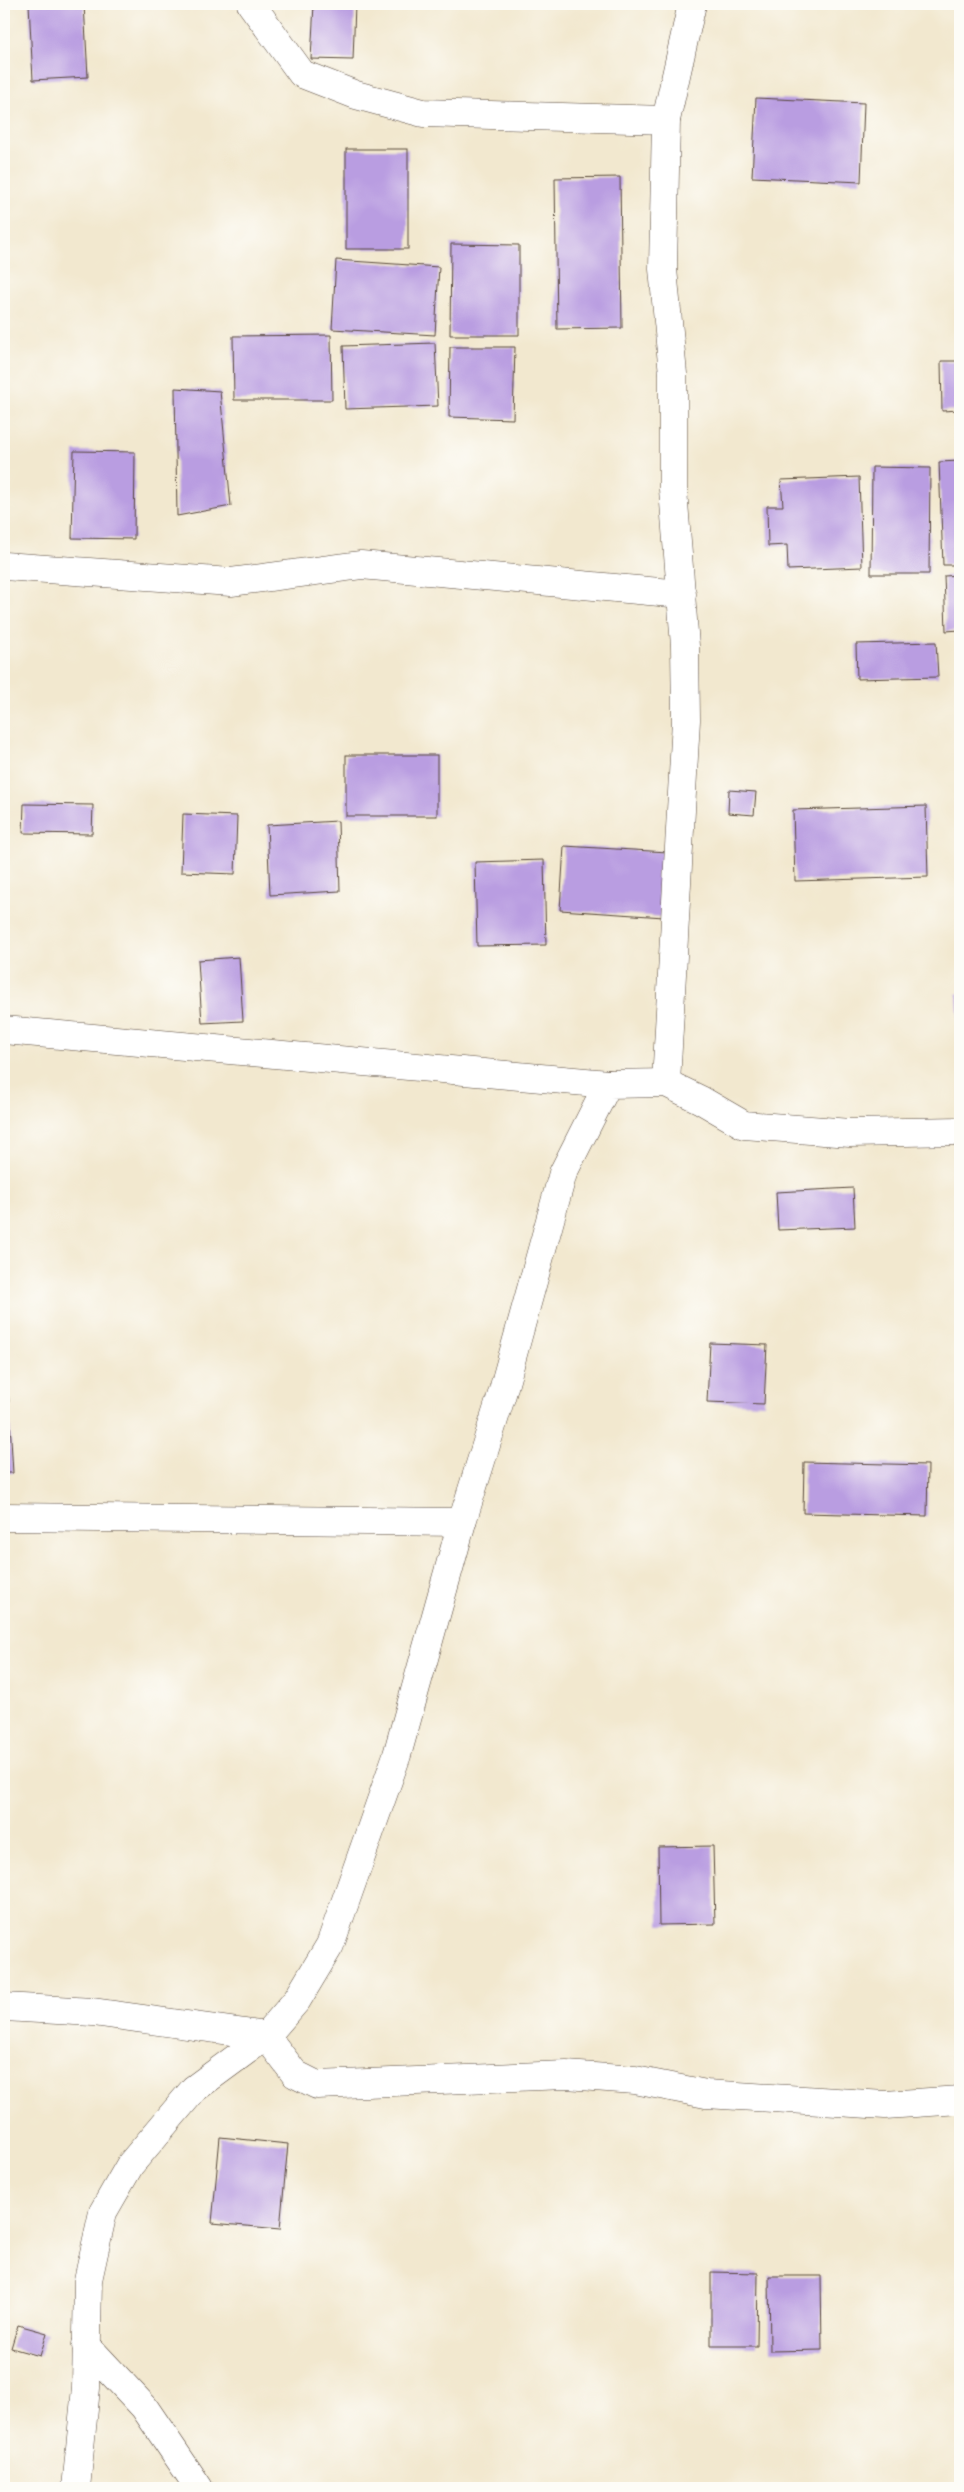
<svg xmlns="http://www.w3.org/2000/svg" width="964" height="2492" viewBox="0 0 964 2492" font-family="'Shantell Sans',sans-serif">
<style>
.building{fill:#b99de1}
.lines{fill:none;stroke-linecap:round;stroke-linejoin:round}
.minor-casing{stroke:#564639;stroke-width:29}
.minor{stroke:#fff;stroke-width:28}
</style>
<rect width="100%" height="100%" fill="#fdfcf7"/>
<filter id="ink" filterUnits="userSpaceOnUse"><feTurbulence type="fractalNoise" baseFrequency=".02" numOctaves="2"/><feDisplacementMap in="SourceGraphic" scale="10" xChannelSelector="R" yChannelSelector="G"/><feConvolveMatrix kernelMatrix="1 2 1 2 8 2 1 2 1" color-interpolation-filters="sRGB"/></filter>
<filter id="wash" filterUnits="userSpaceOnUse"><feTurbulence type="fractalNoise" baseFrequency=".0096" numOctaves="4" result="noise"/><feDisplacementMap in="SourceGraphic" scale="20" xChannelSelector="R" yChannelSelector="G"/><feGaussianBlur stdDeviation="1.12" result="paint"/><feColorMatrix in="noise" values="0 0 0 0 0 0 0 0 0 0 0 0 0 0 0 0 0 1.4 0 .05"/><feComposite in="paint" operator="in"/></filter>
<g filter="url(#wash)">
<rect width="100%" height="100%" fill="#f2e8cf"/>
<g id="blocks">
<g class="building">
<polygon points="29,4 84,4 88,77 33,80"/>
<polygon points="314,4 355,4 353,60 311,59"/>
<polygon points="756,98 864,103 861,182 752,177"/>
<rect x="346" y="149" width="62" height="100"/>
<polygon points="620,177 622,328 557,329 555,178"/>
<polygon points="451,244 519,245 519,335 450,335"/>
<polygon points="336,260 439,267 435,335 332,329"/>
<polygon points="331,335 332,400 234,400 233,336"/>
<polygon points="435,343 438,406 345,409 343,346"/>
<polygon points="450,347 515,347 513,419 449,417"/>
<polygon points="941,361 960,361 960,410 942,411"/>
<polygon points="175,388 220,391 231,506 177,516"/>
<polygon points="74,451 135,452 134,539 72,538"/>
<polygon points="960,461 960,565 943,565 939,462"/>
<polygon points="872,467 930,468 929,574 871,574"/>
<polygon points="859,477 862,567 788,570 787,545 768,546 767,506 783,506 781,480"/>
<polygon points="960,575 960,630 946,631 944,576"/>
<polygon points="936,642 938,677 857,679 856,644"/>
<rect x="346" y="755" width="91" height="61"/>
<polygon points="729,790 756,792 754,815 728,813"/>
<polygon points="24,804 93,805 92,834 23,833"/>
<polygon points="926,806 928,877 795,881 793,810"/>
<polygon points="183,814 237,816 235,874 181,872"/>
<polygon points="338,821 340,891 270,895 267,825"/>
<polygon points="564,846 668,852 664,917 560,910"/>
<polygon points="544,860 546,945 477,946 475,862"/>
<polygon points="239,957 243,1021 202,1023 198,960"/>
<polygon points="960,993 960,1030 959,1030 957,994"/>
<polygon points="853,1188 855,1227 778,1230 776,1192"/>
<polygon points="4,1336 5,1336 13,1473 4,1473"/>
<polygon points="710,1343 767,1345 764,1404 707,1402"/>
<polygon points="804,1462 928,1465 927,1516 803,1513"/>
<polygon points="713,1846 715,1924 659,1925 658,1847"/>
<polygon points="220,2137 288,2144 280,2229 212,2223"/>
<polygon points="711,2272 758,2273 757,2346 711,2346"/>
<polygon points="769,2276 821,2276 822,2350 770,2351"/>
<polygon points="18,2325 47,2333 40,2356 11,2348"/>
</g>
</g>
</g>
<g filter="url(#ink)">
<use href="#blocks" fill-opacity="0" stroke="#564639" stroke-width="1"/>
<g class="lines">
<defs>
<g id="minor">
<polyline points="251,4 302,74 356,95 423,113 666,120"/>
<polyline points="4,566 231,582 361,565 682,594"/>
<polyline points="4,1030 608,1084"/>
<polyline points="666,1083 686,720 685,646 673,489 673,374 663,269 666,120 692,4"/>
<polyline points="4,1517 462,1522 502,1394 563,1173 608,1084 666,1083 701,1100 744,1125 850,1133 960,1131"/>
<polyline points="4,2007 93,2012 266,2036 295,2074 317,2085 566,2075 635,2080 706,2094 885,2105 960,2100"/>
<polyline points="86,2345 144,2407 199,2488"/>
<polyline points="76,2488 86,2388 88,2280 103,2212 130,2165 194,2089 266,2036 297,2000 330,1945 397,1755 462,1522"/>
</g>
</defs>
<use href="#minor" class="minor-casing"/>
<use href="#minor" class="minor"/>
</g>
</g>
<rect width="964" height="2492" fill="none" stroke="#fdfcf7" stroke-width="20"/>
</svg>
